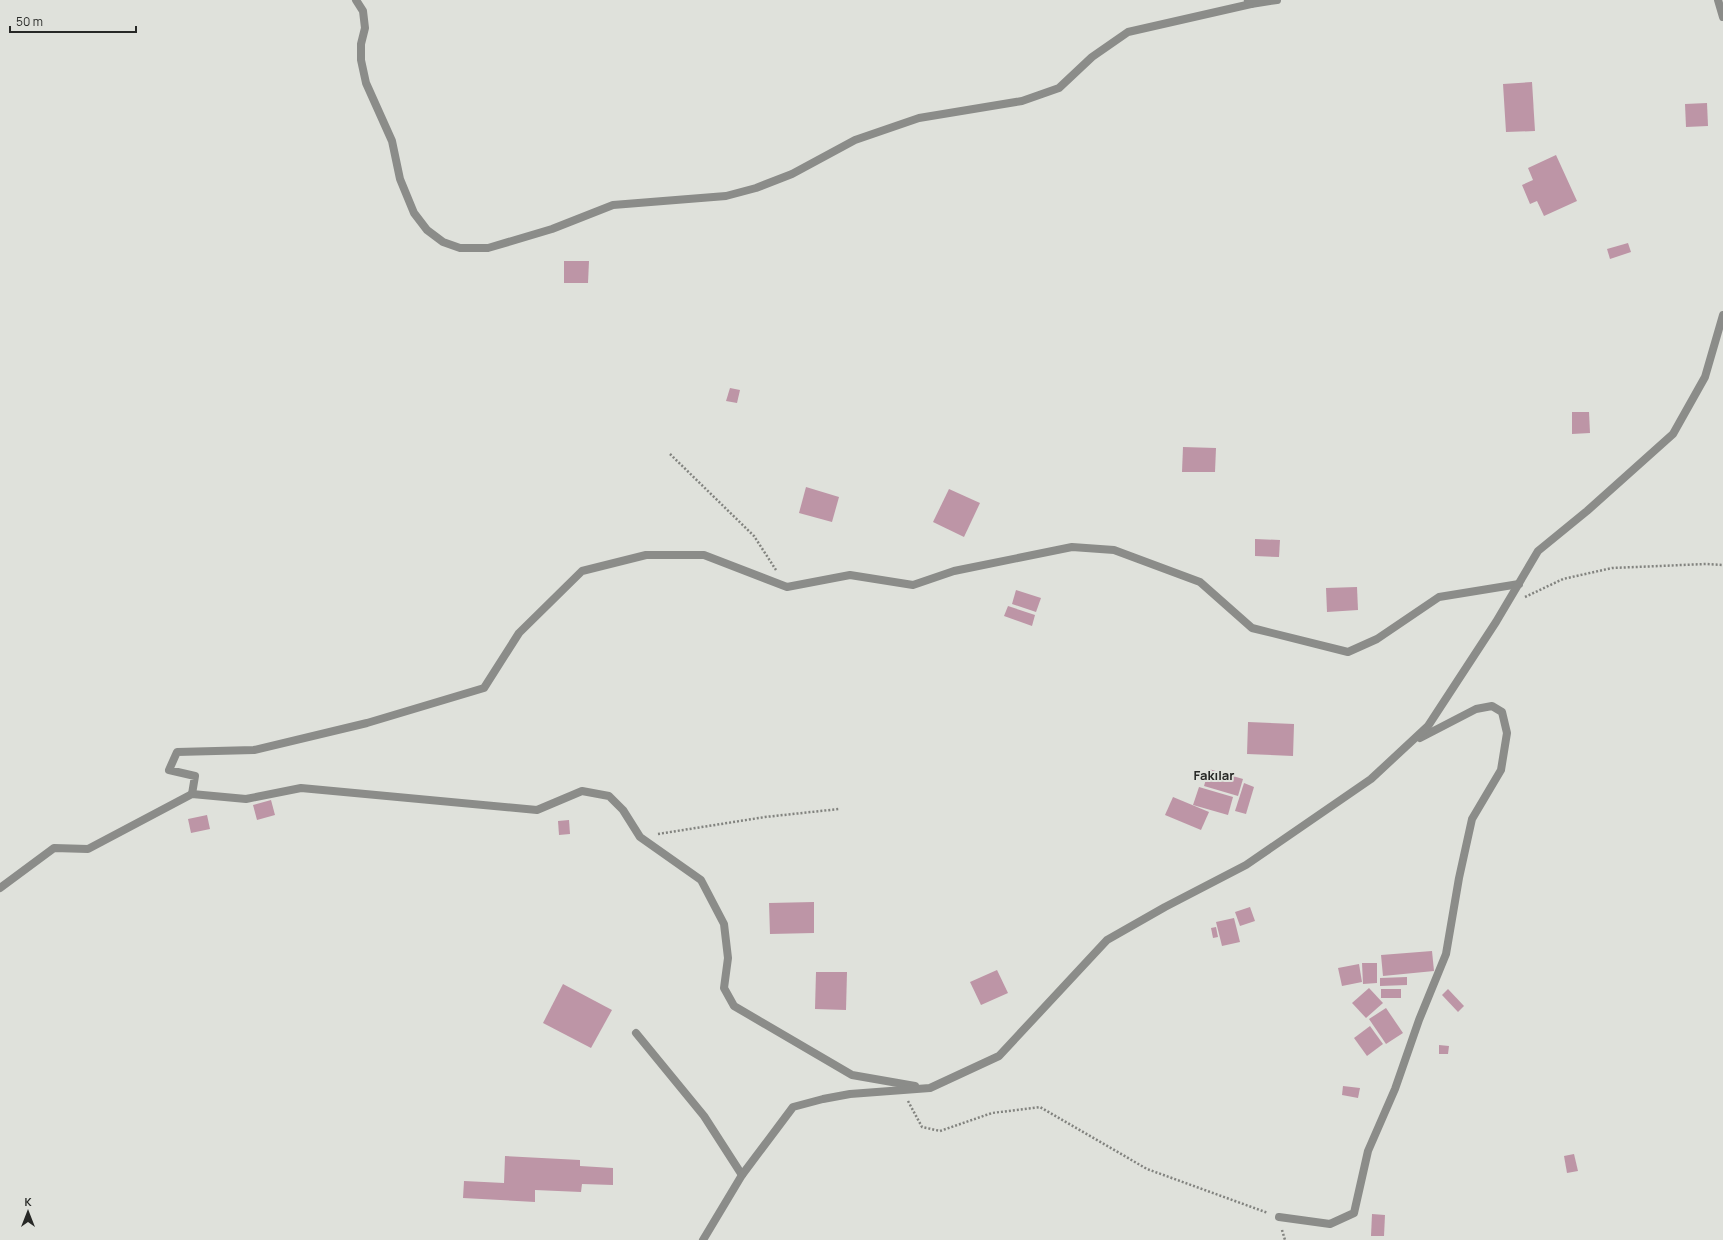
<svg xmlns="http://www.w3.org/2000/svg" width="1723" height="1240" viewBox="0 0 1723 1240" font-family="Manrope,sans-serif">
<style>
.building{fill:#bd95a6}
.lines{fill:none;stroke-linecap:round;stroke-linejoin:round}
.path{stroke:#82837f;stroke-width:2.5;stroke-dasharray:2 2;stroke-linecap:butt}
.service{stroke:#8b8c89;stroke-width:8}
.minor{stroke:#8b8c89;stroke-width:8}
.labels{text-anchor:middle;stroke-width:4;stroke-linejoin:round;paint-order:stroke}
.neighbourhood-label{font-size:13px;font-weight:bold;fill:#272826;stroke:#dfe1db}
</style>
<rect width="100%" height="100%" fill="#dfe1db"/>
<g class="building">
<polygon points="1532,82 1535,131 1506,132 1503,84"/>
<polygon points="1707,103 1708,126 1686,127 1685,104"/>
<polygon points="1556,155 1577,201 1544,216 1537,201 1530,204 1522,185 1533,180 1528,168"/>
<polygon points="1628,243 1631,252 1610,259 1607,249"/>
<polygon points="564,261 589,261 588,283 564,283"/>
<polygon points="730,388 740,390 737,403 726,401"/>
<polygon points="1572,412 1589,412 1590,433 1572,434"/>
<polygon points="1183,447 1216,448 1215,472 1182,472"/>
<polygon points="806,487 839,497 832,522 799,513"/>
<polygon points="949,489 980,503 964,537 933,522"/>
<polygon points="1255,539 1280,540 1279,557 1255,556"/>
<polygon points="1357,587 1358,610 1327,612 1326,588"/>
<polygon points="1016,590 1041,598 1036,612 1012,604"/>
<polygon points="1008,606 1035,615 1032,626 1004,616"/>
<polygon points="1248,722 1294,724 1293,756 1247,754"/>
<polygon points="1209,769 1243,779 1238,796 1204,786"/>
<polygon points="1244,783 1254,787 1246,814 1235,811"/>
<polygon points="1199,787 1233,797 1228,815 1193,805"/>
<polygon points="1173,797 1209,812 1201,830 1165,815"/>
<polygon points="271,800 275,815 257,820 253,805"/>
<polygon points="207,815 210,829 191,833 188,819"/>
<polygon points="569,820 570,834 559,835 558,821"/>
<polygon points="814,902 814,933 770,934 769,903"/>
<polygon points="1250,907 1255,921 1240,926 1235,912"/>
<polygon points="1234,918 1240,942 1222,946 1216,922"/>
<polygon points="1216,927 1218,937 1213,938 1211,928"/>
<polygon points="1432,951 1434,971 1383,976 1381,955"/>
<polygon points="1362,963 1377,963 1377,983 1363,984"/>
<polygon points="1359,964 1362,982 1342,986 1338,968"/>
<polygon points="997,970 1008,993 981,1005 970,982"/>
<polygon points="816,972 847,972 846,1010 815,1009"/>
<polygon points="1407,977 1407,985 1380,986 1380,978"/>
<polygon points="563,984 612,1010 591,1048 543,1023"/>
<polygon points="1369,988 1383,1003 1366,1018 1352,1003"/>
<rect x="1381" y="989" width="20" height="9"/>
<polygon points="1448,989 1464,1006 1458,1012 1442,995"/>
<polygon points="1386,1008 1403,1033 1386,1044 1369,1019"/>
<polygon points="1370,1026 1383,1044 1367,1056 1354,1038"/>
<polygon points="1439,1045 1449,1046 1448,1054 1439,1054"/>
<polygon points="1343,1086 1360,1088 1358,1098 1342,1095"/>
<polygon points="1574,1154 1578,1171 1567,1173 1564,1156"/>
<polygon points="505,1156 580,1160 580,1166 613,1168 613,1185 582,1184 581,1192 535,1190 535,1202 463,1198 464,1181 504,1183"/>
<polygon points="1372,1214 1385,1215 1384,1236 1371,1236"/>
</g>
<g class="lines">
<g class="path">
<polyline points="670,454 754,536 776,570"/>
<polyline points="1525,597 1563,579 1612,568 1706,564 1723,565"/>
<polyline points="658,834 765,817 839,809"/>
<polyline points="908,1101 922,1127 940,1131 992,1113 1040,1107 1147,1169 1268,1213"/>
<polyline points="1282,1230 1285,1240"/>
</g>
<polyline class="service" points="636,1033 704,1116 742,1175"/>
<g class="minor">
<polyline points="356,0 363,11 365,28 361,44 361,60 366,83 392,141 400,179 414,213 427,230 443,242 460,248 488,248 552,229 613,205 726,196 756,188 792,174 855,140 919,118 1022,101 1059,88 1092,57 1128,32 1251,4"/>
<polyline points="1718,0 1723,17"/>
<polyline points="1248,1 1251,4 1277,0"/>
<polyline points="192,794 195,776 169,770 177,752 254,750 367,723 484,688 519,633 582,571 646,555 704,555 787,587 850,575 913,585 954,571 1072,547 1114,550 1200,582 1252,628 1348,652 1377,639 1439,597 1519,584"/>
<polyline points="0,888 54,848 88,849 192,794 246,799 301,788 537,810 582,791 609,796 623,810 640,837 701,880 724,924 728,958 724,988 734,1006 852,1075 915,1086"/>
<polyline points="1279,1217 1330,1224 1354,1213 1368,1151 1395,1089 1419,1020 1446,954 1459,878 1472,819 1501,770 1507,733 1502,712 1492,706 1476,709 1420,738"/>
<polyline points="703,1240 742,1175 793,1107 823,1099 850,1094 930,1088 999,1056 1107,940 1165,907 1246,865 1371,779 1428,726 1496,622 1538,551 1587,511 1673,434 1705,377 1723,315"/>
</g>
</g>
<g class="labels">
<g class="neighbourhood-label">
<text x="1214" y="780">Fakılar</text>
</g>
</g>
<g transform="translate(28 1212)" stroke="#dfe1db" stroke-width="3" paint-order="stroke">
<path d="M0-3L7 15L0 10L-7 15Z" fill="#272826"/>
<text y="-6" font-size="11" font-weight="bold" text-anchor="middle" fill="#272826">K</text>
</g>
<path d="M10 26v6h126v-6" fill="none" stroke="#272826" stroke-width="2"/>
<text x="16" y="26" font-size="12" fill="#272826" stroke="#dfe1db" stroke-width="3" paint-order="stroke">50 m</text>
</svg>
